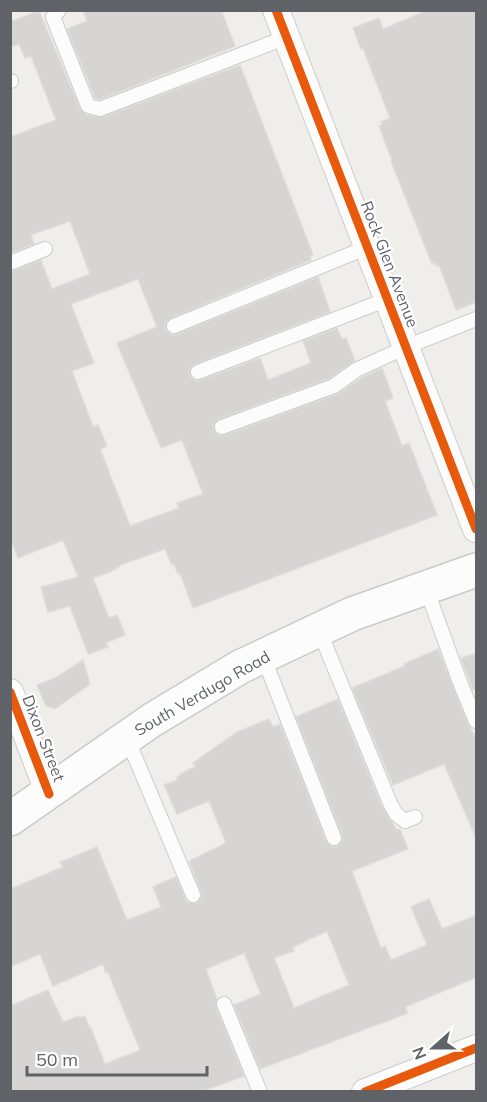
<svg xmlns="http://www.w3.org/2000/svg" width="487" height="1102" viewBox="0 0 487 1102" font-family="Mulish,sans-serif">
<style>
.building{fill:#d6d5d3;stroke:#deddd9;stroke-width:1.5;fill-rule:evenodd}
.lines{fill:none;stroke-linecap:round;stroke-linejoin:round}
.service-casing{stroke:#cbcccc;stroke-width:16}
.minor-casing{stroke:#cbcccc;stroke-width:28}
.secondary-casing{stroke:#cacacb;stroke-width:36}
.service{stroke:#fdfcfc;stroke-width:14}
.minor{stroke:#fdfcfc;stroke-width:26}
.secondary{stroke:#fdfcfc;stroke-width:33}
.cycleway-casing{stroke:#fff;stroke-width:13}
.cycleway{stroke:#e8590c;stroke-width:9}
.labels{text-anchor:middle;stroke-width:4.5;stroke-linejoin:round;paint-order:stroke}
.street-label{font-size:16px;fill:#5f6368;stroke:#fff}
</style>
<rect width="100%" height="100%" fill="#efeeea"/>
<g class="building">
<polygon points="83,10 221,10 235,46 99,100 95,98 67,29 87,21"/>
<polygon points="428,10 477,10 477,302 456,310 439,265 436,266 435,262 432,264 391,161 392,160 379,126 382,125 381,122 390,118 363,48 361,49 353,28 379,18 383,29"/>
<path d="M39,11l41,98 6,6 17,2 137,-52 73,190 -3,1 1,4 -140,58 -6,6 1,6 6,5 5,-1 141,-57 12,35 -135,52 -6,6 1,6 6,5 5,-1 59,-22 8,22 43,-17 -8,-22 34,-13 5,11 4,-1 9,23 -25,17 -111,41 -6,6 1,6 6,5 5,-1 112,-41 24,-16 21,-10 11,30 -8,3 17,45 7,-3 28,72 -244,93 -13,-35 -2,1 -4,-10 -2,1 -7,-16 -45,16v1l-8,5 -19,7 16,40 8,-3 8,20 -19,8 2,4 -20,7 -18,-48 -22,6 -7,-25 37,-10 -15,-37 -45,18 -8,-20v-266l31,-12 11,29 38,-15 -20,-53 -39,14 3,9 -24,9v-116l46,-17 -25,-64 -6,2 -6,-14 -9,3v-25zM138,279l19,48 -40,16 44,105 21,-8 21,54 -26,9 2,5 -49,18 -30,-77 7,-3 -9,-21 -5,2 -21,-56 22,-8 -23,-59z"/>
<polygon points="438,649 468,724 477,740 477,840 444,764 393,785 352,688 405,666 404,664"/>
<polygon points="477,653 477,689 473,690 461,658"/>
<polygon points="83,660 90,684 55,709 46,706 37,685 55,678"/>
<path d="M338,699l44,108 15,23 3,-1 8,20 -56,22 29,77 4,-2 6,14 36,-15 -16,-38 18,-8 13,30 35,-14v62l-72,30 3,6 -148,56 -26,-64 27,-11 -17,-41 -38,16 11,30 -1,8 28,69 -44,16h-190v-86l38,-16 15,32 16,-6 1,2 5,-2 4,11 1,-1 15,38 35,-14 -32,-78 -2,1 -3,-9 -50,22 -13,-32 -30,13v-78l53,-22 -3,-5 37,-15 30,73 34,-13 -8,-20 23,-10 11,25 10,1 5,-6 -1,-5 -12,-31 37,-18 -17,-42 -32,13 -13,-29 14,-5 -1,-3 4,-2 -1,-1 15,-7 -2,-4 44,-31 32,-13 4,8 7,-3 46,117 6,6 6,-1 5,-6 -1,-5 -46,-118zM327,931l22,54 -55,23 -20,-50 20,-7 -1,-4z"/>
</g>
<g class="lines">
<defs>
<g id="service">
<polyline points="59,10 53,17 88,106 100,109 287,37"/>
<polyline points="10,81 11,81"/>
<polyline points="10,263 45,249"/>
<polyline points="174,326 368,247"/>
<polyline points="198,372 388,299"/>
<polyline points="222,427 334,386 356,370 406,347 476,319"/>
<polyline points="426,588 461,685 476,721"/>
<polyline points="319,630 390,803 396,814 405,821 415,817"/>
<polyline points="263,656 334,838"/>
<polyline points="127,738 193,895"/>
<polyline points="224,1004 260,1092"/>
</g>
<g id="minor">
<polyline points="276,10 476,529"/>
<polyline points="10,692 49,794"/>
<polyline points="365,1092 476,1048"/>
</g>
<polyline id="secondary" points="10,819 152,720 240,667 352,614 476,570"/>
</defs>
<use href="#service" class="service-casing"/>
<use href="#minor" class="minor-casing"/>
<use href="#secondary" class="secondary-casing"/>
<use href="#service" class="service"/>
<use href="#minor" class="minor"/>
<use href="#secondary" class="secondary"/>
<defs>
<g id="cycleway">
<polyline points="276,10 476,529"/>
<polyline points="10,692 49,794"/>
<polyline points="365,1092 476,1048"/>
</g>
</defs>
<use href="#cycleway" class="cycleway-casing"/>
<use href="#cycleway" class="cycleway"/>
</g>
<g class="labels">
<g class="street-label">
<text transform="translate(390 264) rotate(69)" y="6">Rock Glen Avenue</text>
<text transform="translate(202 693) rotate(-30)" y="6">South Verdugo Road</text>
<text transform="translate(44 738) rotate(69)" y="6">Dixon Street</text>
</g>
</g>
<rect width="487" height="1102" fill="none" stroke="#5f6368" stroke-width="24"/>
<g transform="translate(433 1048) rotate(249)" stroke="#ffffff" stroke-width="4.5" paint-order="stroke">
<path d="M0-4.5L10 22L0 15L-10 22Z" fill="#5f6368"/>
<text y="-9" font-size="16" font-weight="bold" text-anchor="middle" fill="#5f6368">N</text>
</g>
<path d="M27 1066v9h180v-9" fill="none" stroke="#5f6368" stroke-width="3"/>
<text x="36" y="1066" font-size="18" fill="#5f6368" stroke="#ffffff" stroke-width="4.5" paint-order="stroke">50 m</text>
</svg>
